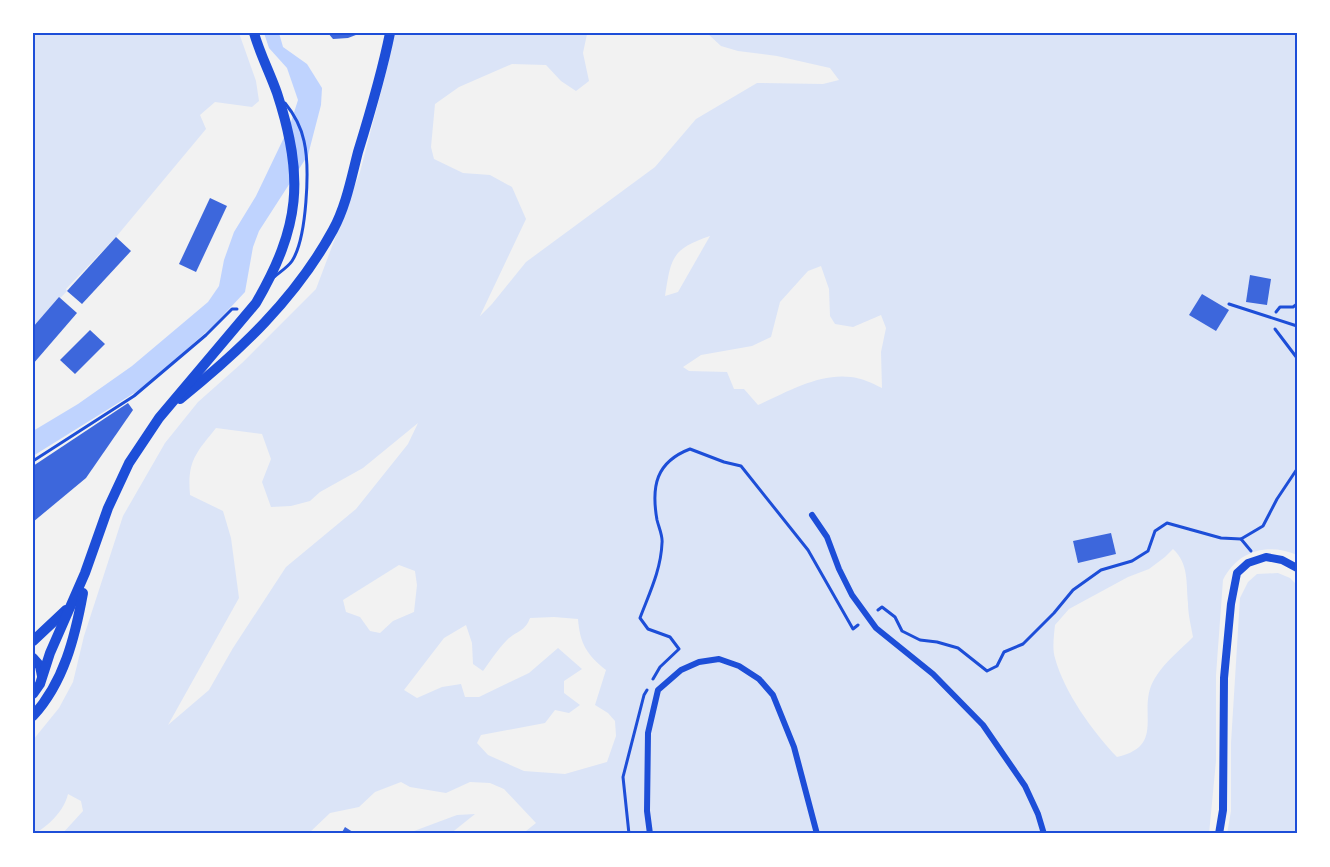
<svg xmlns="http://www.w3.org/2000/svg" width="1330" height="867" viewBox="0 0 1330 867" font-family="'Noto Sans',sans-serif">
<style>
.green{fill:#dbe4f7;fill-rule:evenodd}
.water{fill:#bfd3fe}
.building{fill:#3d67dc}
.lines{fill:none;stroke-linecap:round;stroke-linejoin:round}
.path{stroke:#1d4ed8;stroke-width:3}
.service{stroke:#1d4ed8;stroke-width:3}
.minor{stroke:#1d4ed8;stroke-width:6}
.secondary{stroke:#1d4ed8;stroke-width:8}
.trunk{stroke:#1d4ed8;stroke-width:10}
.neatline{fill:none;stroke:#1d4ed8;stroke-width:2}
</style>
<rect width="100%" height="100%" fill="#f2f2f2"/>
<g class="green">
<polygon points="33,33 239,33 256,81 259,101 252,107 215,102 200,115 206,129 116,237 66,289 67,291 33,327"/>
<path d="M394,33h195l-2,1 -4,19 6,28 -13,10 -15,-10 -15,-16 -34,-1 -53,23 -24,17 -4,43 3,12 29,14 27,2 22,12 14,32 -46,97 12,-12 34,-42 129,-95 41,-48 61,-36 66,1 16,-4 -9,-12 -53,-12 -39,-5 -17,-5 -14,-13h590v522c-29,-13 -60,-4 -74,25l-7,95v86l-7,73h-717l34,-3 10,-8 -32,-34 -14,-6 -20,-1 -24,11 -36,-6 -9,-5 -26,10 -16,15 -29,6 -22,21h-246l21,-23 -2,-10 -13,-7c-4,17 -20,33 -35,40v-94l26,-32 14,-26 11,-46 39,-120 42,-73 33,-41 44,-39 74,-74 44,-117 27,-103zM710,236l-32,56 -13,4c6,-39 7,-47 45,-60zM821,266l8,23 1,27 5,8 18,3 28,-12 5,13 -5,24 1,36c-10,-5 -21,-10 -31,-11 -32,-4 -64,15 -93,28l-14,-16h-10l-7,-17 -38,-1 -6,-4 18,-12 51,-9 19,-9 9,-35 28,-31zM418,423l-10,21 -52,65 -70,58 -53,81 -24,42 -41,35 71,-127 -8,-60 -8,-27 -33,-16c-3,-34 6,-42 26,-67l46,6 9,25 -9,23 9,25 20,-1 19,-5 10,-9 43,-24zM1173,549c16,15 13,33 15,54 0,11 3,23 5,34 -13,13 -29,26 -38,41 -20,32 13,67 -38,79 -24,-25 -53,-65 -62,-99 -3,-9 -1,-23 0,-33l14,-16 59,-32 21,-8 16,-12zM399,565l16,6 2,14 -3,27 -21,9 -13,12 -10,-2 -10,-14 -14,-5 -3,-12zM554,617l24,2c2,25 9,36 28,51l-11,35 13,8 7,8 1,15 -9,26 -42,12 -41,-3 -36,-16 -11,-12 4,-8 64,-12 10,-13 14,3 11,-8 -16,-12v-12l18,-12 -24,-21 -29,25 -50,24h-14l-4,-13 -19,3 -25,11 -13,-8 40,-52 22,-13 6,18 1,21 10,7c7,-10 15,-22 24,-31 9,-9 18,-8 23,-22z"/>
<polygon points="1278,573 1290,578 1297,585 1297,834 1227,834 1231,811 1231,743 1240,598 1248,582 1257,574"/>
<polygon points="475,814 450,834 406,834 457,815"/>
</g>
<polygon class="water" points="264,33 279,33 283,47 307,64 322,88 321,105 308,155 259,231 253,247 245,292 214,325 147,385 33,456 33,431 78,404 132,366 208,302 219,286 224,260 234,232 256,196 290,125 298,100 287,68 269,48"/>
<g class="building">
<polygon points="328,33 361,33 348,38 333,39"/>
<polygon points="210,198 227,206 196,272 179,264"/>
<polygon points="116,237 131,251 82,304 67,291"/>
<polygon points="1250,275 1271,279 1267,305 1246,302"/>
<polygon points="1202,294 1229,310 1216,331 1189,315"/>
<polygon points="59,297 77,313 33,364 33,327"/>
<polygon points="90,330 105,344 75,374 60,360"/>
<polygon points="128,403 133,410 86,478 33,522 33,466"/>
<polygon points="1111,533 1116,554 1078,563 1073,541"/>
<polygon points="345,827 356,834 341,834"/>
</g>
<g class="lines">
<g class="path">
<polyline points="1276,312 1280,307 1293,307 1297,304"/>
<polyline points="1275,329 1297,358"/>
<polyline points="33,461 134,396 206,335 232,309 237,309"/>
<polyline points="1241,539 1251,551"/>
<polyline points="878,610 882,607 895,617 902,631 920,640 937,642 958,648 987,671 997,666 1004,652 1023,644 1054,613 1073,590 1101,570 1132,561 1148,551 1155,531 1167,523 1221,538 1241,539 1263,526 1277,499 1297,469"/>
<path d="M653,679l7,-12 19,-18 -9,-12 -22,-8 -8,-11c9,-24 21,-48 22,-75 1,-7 -3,-15 -5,-23 -6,-34 -1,-58 33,-71l34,13 17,4 67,84 45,79 5,-4"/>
<polyline points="629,834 623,777 644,695 647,690"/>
</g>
<g class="service">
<path d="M274,277c6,-5 14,-10 18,-16 15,-23 18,-94 12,-120 -3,-14 -10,-27 -19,-38"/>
<polyline points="1229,304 1297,326"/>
</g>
<g class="minor">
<polyline points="812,515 827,537 839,569 852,595 876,628 933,674 983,725 1025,786 1038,814 1044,834"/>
<polyline points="650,834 647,811 648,733 658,690 681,670 699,662 719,659 739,666 759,679 773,695 794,747 817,834"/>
</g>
<polyline class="secondary" points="1219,834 1223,810 1224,678 1231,604 1237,573 1248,563 1266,557 1282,560 1297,568"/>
<g class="trunk">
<path d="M180,399c60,-48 116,-101 153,-169 13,-24 18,-51 25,-78 12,-39 24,-79 32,-119"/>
<polyline points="33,641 66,610"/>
<polyline points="33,658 40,666 42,676"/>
<path d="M33,694l7,-10 10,-31 35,-80 23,-65 21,-45 30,-45 97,-115c44,-76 49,-125 21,-210 -7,-20 -17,-39 -23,-60"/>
<path d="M33,716c31,-34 42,-79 50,-123"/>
</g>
</g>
<rect width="1330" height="867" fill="none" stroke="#ffffff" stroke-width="69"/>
<rect x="34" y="34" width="1262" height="798" class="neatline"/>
</svg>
